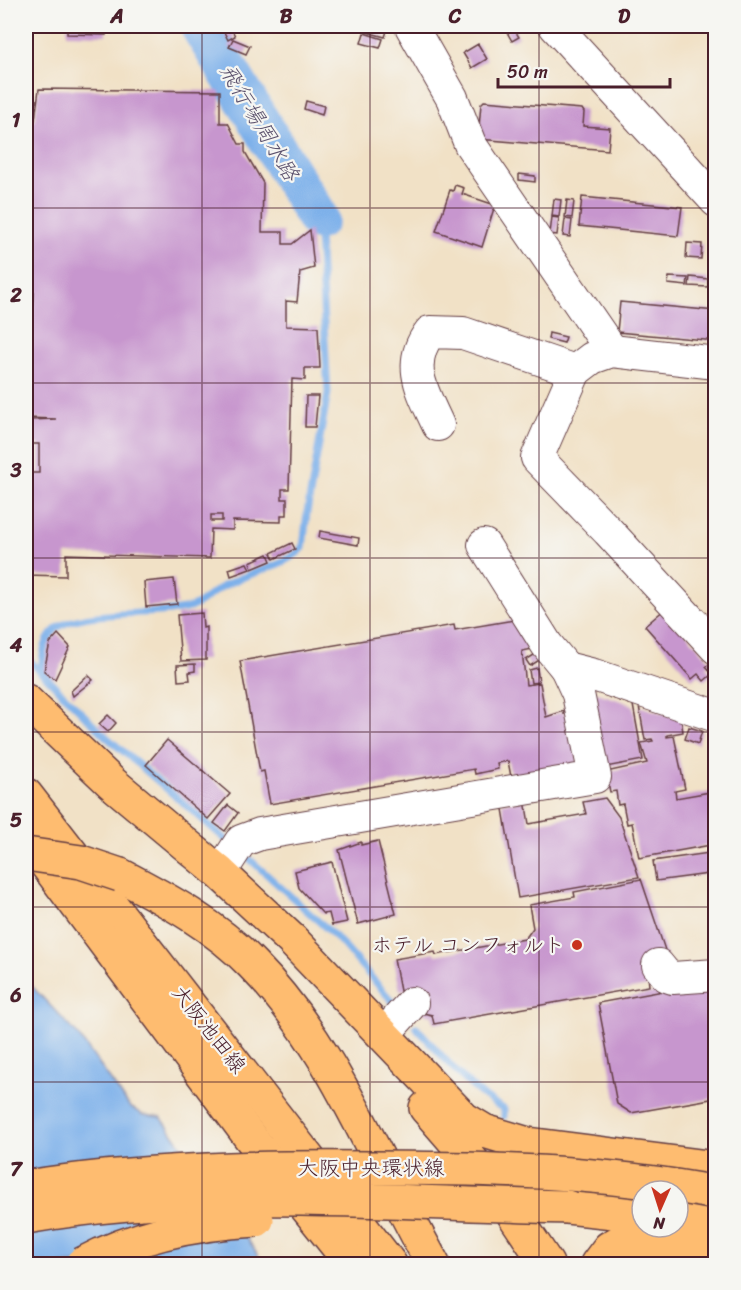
<svg xmlns="http://www.w3.org/2000/svg" width="741" height="1290" viewBox="0 0 741 1290" font-family="Sriracha,'Klee One',sans-serif">
<style>
.water{fill:#7db0ea;stroke:#64688a;stroke-width:1.5}
.lines{fill:none;stroke-linecap:round;stroke-linejoin:round}
.stream{stroke:#7db0ea;stroke-width:7}
.river{stroke:#7db0ea;stroke-width:42}
.building{fill:#c796ce;fill-rule:evenodd}
.minor-casing{stroke:#633c42;stroke-width:34}
.major-casing{stroke:#633c42;stroke-width:36}
.minor{stroke:#fff;stroke-width:32}
.major{stroke:#febc70;stroke-width:33}
.major-bridge-casing{stroke:#633c42;stroke-width:36;stroke-linecap:butt}
.major-bridge{stroke:#febc70;stroke-width:33}
.grid{fill:none;stroke:#4a1f2b;stroke-width:1.5;stroke-opacity:0.55}
.poi-dot{fill:#c8321e;stroke:#f6f6f2;stroke-width:2}
.labels{text-anchor:middle;stroke-width:4.5;stroke-linejoin:round;paint-order:stroke}
.poi-label{font-size:21px;fill:#4a1f2b;stroke:#f6f6f2;text-anchor:end}
.street-label{font-size:21px;fill:#4a1f2b;stroke:#f6f6f2}
.water-label{font-size:22px;font-style:italic;fill:#5c526e;stroke:#f6f6f2}
.neatline{fill:none;stroke:#4a1f2b;stroke-width:2}
.grid-label{font-size:20px;text-anchor:middle;font-weight:bold;fill:#4a1f2b}
</style>
<rect width="100%" height="100%" fill="#f6f6f2"/>
<filter id="ink" filterUnits="userSpaceOnUse"><feTurbulence type="fractalNoise" baseFrequency=".0167" numOctaves="2"/><feDisplacementMap in="SourceGraphic" scale="12" xChannelSelector="R" yChannelSelector="G"/><feConvolveMatrix kernelMatrix="1 2 1 2 8 2 1 2 1" color-interpolation-filters="sRGB"/></filter>
<filter id="wash" filterUnits="userSpaceOnUse"><feTurbulence type="fractalNoise" baseFrequency=".008" numOctaves="4" result="noise"/><feDisplacementMap in="SourceGraphic" scale="24" xChannelSelector="R" yChannelSelector="G"/><feGaussianBlur stdDeviation="1.35" result="paint"/><feColorMatrix in="noise" values="0 0 0 0 0 0 0 0 0 0 0 0 0 0 0 0 0 1.4 0 .05"/><feComposite in="paint" operator="in"/></filter>
<g filter="url(#wash)">
<rect width="100%" height="100%" fill="#f1e1c6"/>
<polygon class="water" points="26,980 78,1035 130,1107 143,1115 161,1117 244,1233 263,1264 26,1264"/>
<g class="lines">
<g class="stream">
<polyline points="26,657 103,734 225,839"/>
<path d="M41,673c1,-14 2,-32 14,-43 22,-21 98,-14 130,-21 14,-3 20,-11 32,-19 24,-17 66,-21 86,-42l4,-36 21,-119 -10,-174"/>
<polyline points="245,855 336,937 392,1001"/>
<path d="M416,1027c28,30 51,62 88,82v7"/>
</g>
<polyline class="river" points="201,26 318,219"/>
</g>
<g id="blocks">
<g class="building">
<polygon points="67,26 106,26 106,35 67,34"/>
<polygon points="221,26 230,26 235,36 228,40"/>
<polygon points="369,26 388,28 385,37 367,32"/>
<polygon points="512,26 519,37 512,41 504,27"/>
<polygon points="364,33 383,39 380,48 361,43"/>
<polygon points="233,39 250,46 246,54 229,47"/>
<polygon points="478,44 487,59 472,68 463,53"/>
<path d="M39,89l181,2v32h8l11,21h6v8l18,31 -1,49h21v12h9l18,-14 4,38 -14,4 -3,30 -11,-1v25l32,1 2,41h-15v12l-13,-1 -3,110h-7v10h5v16h-6v7l-48,-1v9l-22,-1 -1,29 -144,-4v22l-40,-1v-102h13v-29h-10l1,-24 26,-1 -30,-1v-30h4v-5l-4,-1v-7h5v-8h-5v-8l5,1v-7h-5v-8h6v-7h-6v-6l1,-19h6l1,-20h-8v-21h8v-4h-4l2,-58 -6,-1v-13l6,-1 -6,-1v-9h3l2,-65h4zM211,515h11v6h-11z"/>
<polygon points="306,101 324,106 322,115 304,109"/>
<polygon points="484,101 582,109 584,112 583,126 610,128 608,150 478,139 481,104"/>
<polygon points="519,174 535,176 535,182 519,180"/>
<polygon points="455,185 464,188 462,194 495,205 482,247 436,231 450,190 453,191"/>
<polygon points="582,197 682,207 678,236 579,226"/>
<polygon points="554,199 561,200 559,217 552,216"/>
<polygon points="567,200 574,201 572,218 565,217"/>
<polygon points="552,217 559,218 557,235 550,234"/>
<polygon points="565,219 572,220 570,237 563,236"/>
<polygon points="687,243 702,244 701,259 686,258"/>
<polygon points="669,277 688,278 687,286 668,284"/>
<polygon points="690,277 708,279 708,287 689,286"/>
<polygon points="620,302 716,311 716,341 617,332"/>
<polygon points="549,333 566,337 564,343 548,339"/>
<polygon points="306,396 318,396 315,427 305,427"/>
<polygon points="320,531 359,538 358,545 319,538"/>
<polygon points="292,543 295,549 274,559 271,553"/>
<polygon points="268,554 271,561 252,569 250,562"/>
<polygon points="247,563 250,569 231,576 229,569"/>
<polygon points="174,579 177,604 146,607 144,582"/>
<polygon points="665,609 711,662 706,667 712,674 704,681 698,674 692,679 645,626"/>
<polygon points="202,613 203,628 206,627 206,660 181,661 177,615"/>
<polygon points="520,619 538,648 522,651 526,685 540,683 546,717 564,711 564,714 570,713 580,770 512,782 508,761 497,763 498,769 475,774 474,769 270,804 264,771 260,772 240,661 454,625 455,630"/>
<polygon points="58,634 70,647 55,679 44,671 50,643"/>
<polygon points="537,653 541,659 530,666 526,660"/>
<polygon points="195,664 195,671 189,672 190,680 178,681 177,665"/>
<polygon points="537,668 539,682 531,683 529,670"/>
<polygon points="88,675 93,680 73,696 71,691"/>
<polygon points="589,690 633,705 643,760 606,767"/>
<polygon points="639,706 681,719 683,732 667,735 667,737 674,736 685,789 675,791 676,798 716,791 716,844 639,858 632,823 627,824 623,804 618,805 616,791 610,792 606,772 647,763 641,743 653,741 652,739 645,740"/>
<polygon points="108,715 116,723 108,732 99,724"/>
<polygon points="689,727 702,731 698,744 685,739"/>
<polygon points="167,740 230,794 208,819 146,765"/>
<polygon points="605,798 619,817 639,877 518,898 502,803 525,800 529,824 586,814 583,802"/>
<polygon points="228,805 238,813 225,831 214,823"/>
<polygon points="378,841 396,914 358,924 339,850 361,842 361,845"/>
<polygon points="716,852 716,873 656,881 653,861"/>
<polygon points="332,862 347,922 332,925 329,913 323,914 299,888 295,871"/>
<polygon points="641,879 667,956 648,976 649,986 434,1024 432,1015 423,1013 408,989 400,991 394,959 435,952 436,955 525,939 533,928 529,905 575,897 574,892"/>
<polygon points="716,986 716,1098 631,1113 617,1104 598,1003 674,989"/>
</g>
</g>
</g>
<g filter="url(#ink)">
<use href="#blocks" fill-opacity="0" stroke="#633c42" stroke-width="1.5"/>
<g class="lines">
<defs>
<g id="minor">
<polyline points="411,26 452,98 470,144 612,351"/>
<polyline points="555,26 716,201"/>
<polyline points="716,363 612,351 592,358 575,371 537,458 608,531 716,648"/>
<path d="M438,425c-15,-33 -33,-60 -8,-93l33,1 112,38"/>
<polyline points="484,545 547,645 566,668"/>
<polyline points="220,873 241,841 260,834 595,777 578,694 566,668 594,675 716,716"/>
<polyline points="658,965 667,976 673,978 716,975"/>
<polyline points="384,1034 412,1003"/>
</g>
<g id="major">
<polyline points="26,701 112,783 220,873 292,940 464,1119 484,1131 528,1144 716,1168"/>
<polyline points="26,795 390,1264"/>
<polyline points="26,837 250,1137 352,1264"/>
<path d="M120,875c46,24 96,51 132,89 83,84 124,199 181,300"/>
<polyline points="426,1108 498,1191 547,1264"/>
<polyline points="567,1207 642,1215"/>
<polyline points="678,1219 716,1225"/>
<polyline points="597,1264 609,1248 623,1240 716,1251"/>
</g>
</defs>
<use href="#minor" class="minor-casing"/>
<use href="#major" class="major-casing"/>
<use href="#minor" class="minor"/>
<use href="#major" class="major"/>
<defs>
<g id="major-bridge">
<polyline points="26,854 81,862 120,875"/>
<path d="M26,1187c113,-18 230,-20 345,-19 115,0 230,3 345,25"/>
<path d="M26,1217c177,-31 362,-14 541,-10"/>
<path d="M82,1264c54,-29 113,-41 175,-44"/>
</g>
</defs>
<use href="#major-bridge" class="major-bridge-casing"/>
<use href="#major-bridge" class="major-bridge"/>
</g>
</g>
<path class="grid" d="M202,26v1238M370,26v1238M539,26v1238M26,208h690M26,383h690M26,558h690M26,732h690M26,907h690M26,1082h690"/>
<circle class="poi-dot" cx="577" cy="945" r="6"/>
<g class="labels">
<g class="poi-label">
<text x="565" y="952">ホテル コンフォルト</text>
</g>
<g class="street-label">
<text transform="translate(209 1029) rotate(52)" y="7">大阪池田線</text>
<text x="371" y="1175">大阪中央環状線</text>
</g>
<g class="water-label">
<text transform="translate(260 122) rotate(59)" y="8">飛行場周水路</text>
</g>
</g>
<rect width="741" height="1290" fill="none" stroke="#f6f6f2" stroke-width="66"/>
<g transform="translate(660 1209) rotate(183)"><circle r="28" fill="#f6f6f2" stroke="#b1a0a2" stroke-width="1.5"/>
<path d="M0-4.5L10 22L0 15L-10 22Z" fill="#c8321e"/>
<text y="-9" font-size="16" font-weight="bold" text-anchor="middle" fill="#4a1f2b">N</text>
</g>
<path d="M498 78v9h172v-9" fill="none" stroke="#4a1f2b" stroke-width="3"/>
<text x="507" y="78" font-size="18" fill="#4a1f2b" stroke="#f6f6f2" stroke-width="4.5" paint-order="stroke">50 m</text>
<rect x="33" y="33" width="675" height="1224" class="neatline"/>
<g class="grid-label">
<text x="117" y="23">A</text>
<text x="286" y="23">B</text>
<text x="455" y="23">C</text>
<text x="624" y="23">D</text>
<text x="16" y="127">1</text>
<text x="16" y="302">2</text>
<text x="16" y="477">3</text>
<text x="16" y="652">4</text>
<text x="16" y="827">5</text>
<text x="16" y="1002">6</text>
<text x="16" y="1176">7</text>
</g>
</svg>
